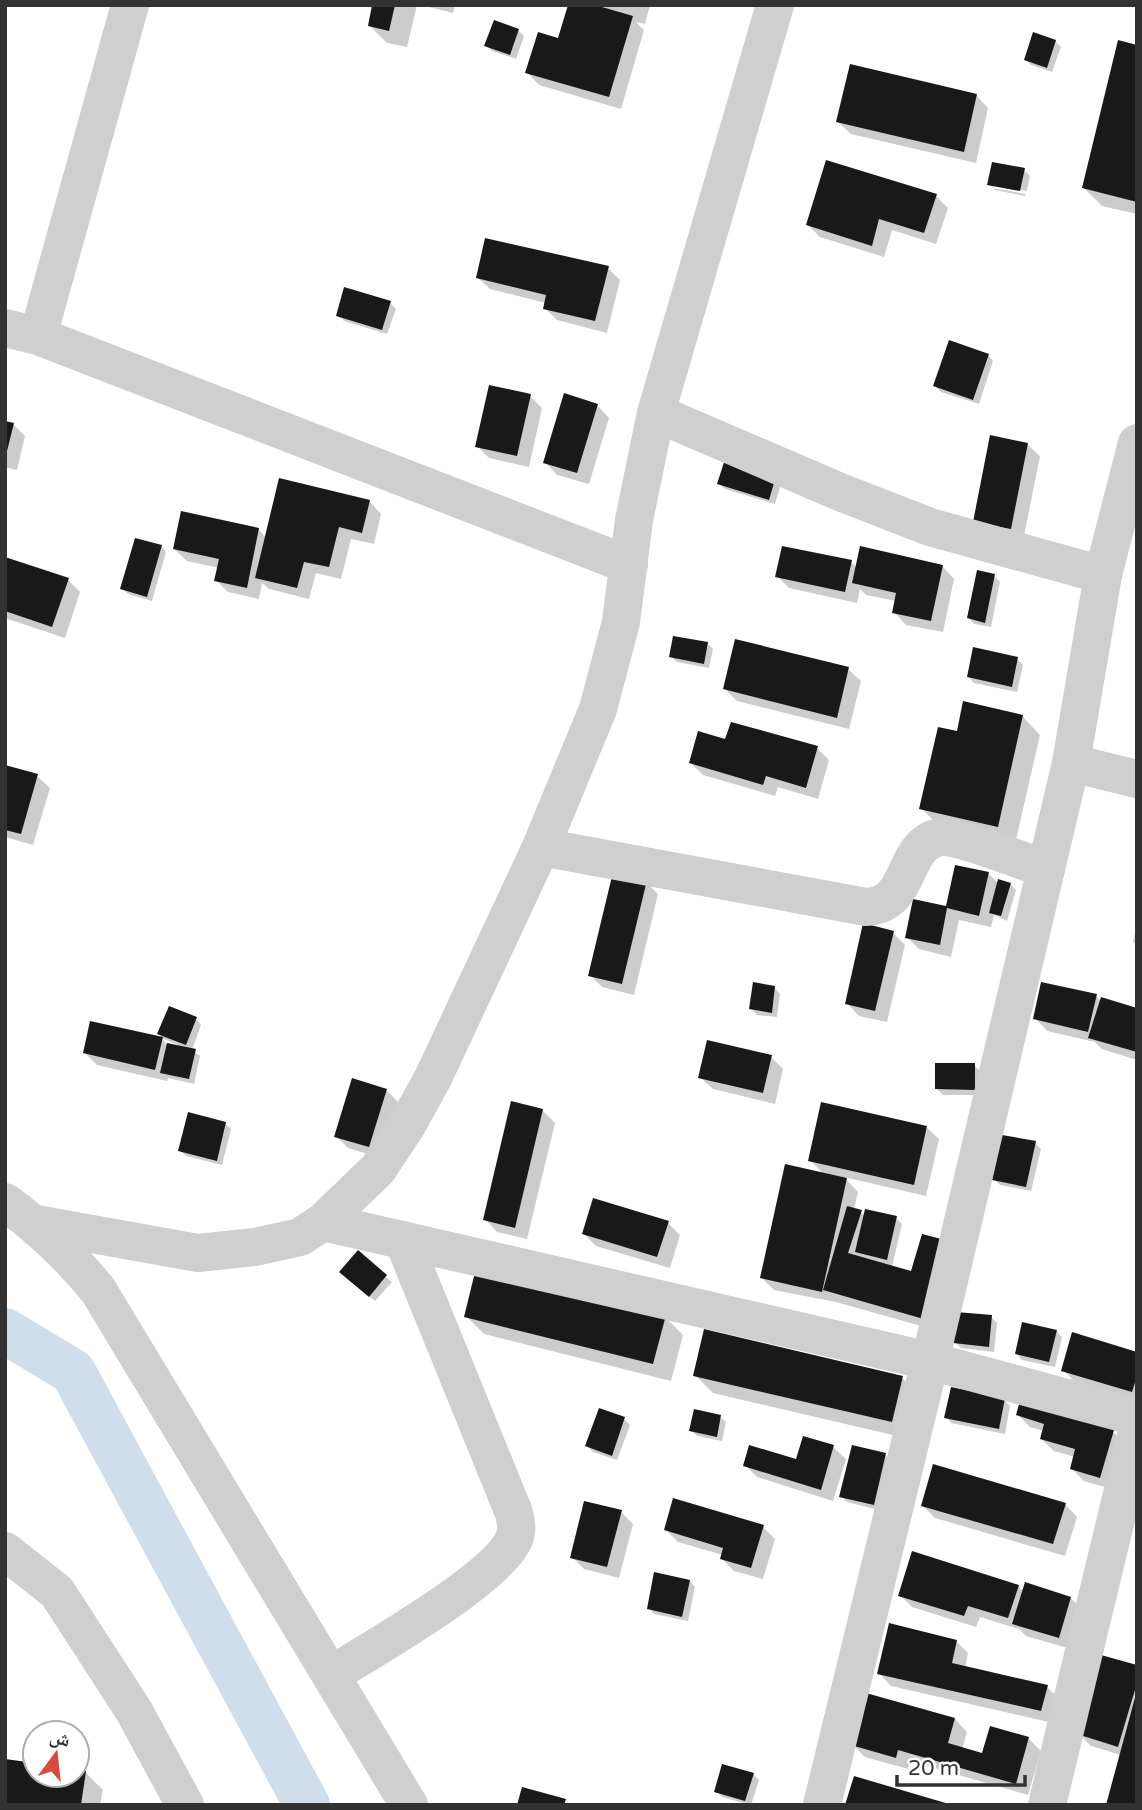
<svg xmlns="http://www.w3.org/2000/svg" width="1142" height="1810" viewBox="0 0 1142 1810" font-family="'Varela Round','Noto Naskh Arabic',sans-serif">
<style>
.shadow{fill:#0003}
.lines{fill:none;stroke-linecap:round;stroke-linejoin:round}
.canal{stroke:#d0deeb;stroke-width:46}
.building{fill:#191919}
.minor{stroke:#cfcfcf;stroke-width:38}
</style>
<rect width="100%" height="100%" fill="#fff"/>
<g class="shadow">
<polygon points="374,5 417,5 407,47 387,43 369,25"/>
<polygon points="421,5 455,5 453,13"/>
<polygon points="569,5 650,5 645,24 636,22 644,30 621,109 539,85 527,72 559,40"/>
<polygon points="518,30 524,36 516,59 492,51 486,45"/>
<polygon points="1055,41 1061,47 1052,72 1031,65 1026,59"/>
<polygon points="1137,47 1137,214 1102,206 1084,188"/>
<polygon points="976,95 988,108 976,163 851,134 838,122"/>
<polygon points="1024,170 1030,176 1027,191 993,184 993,188 1026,194 1025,196 995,190 989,184"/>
<polygon points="936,196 948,208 936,244 892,230 884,257 820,237 808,225"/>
<polygon points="608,268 620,280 607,333 557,320 545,308 546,303 490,289 477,277"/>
<polygon points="390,303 396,309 387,334 344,321 338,315"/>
<polygon points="988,355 993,361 979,404 941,392 935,386"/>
<polygon points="530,396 542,408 529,467 489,458 477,446"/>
<polygon points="597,405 609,418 589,484 557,475 545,462"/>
<polygon points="5,423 13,424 25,436 17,470 5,467"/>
<polygon points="1027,444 1040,456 1023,541 987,534"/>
<polygon points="784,473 775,504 725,489 719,483"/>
<polygon points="369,501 381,514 374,544 351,539 341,579 316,573 309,599 269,589 262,583 259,599 228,592 216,580 219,568 187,561 174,549 259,530 266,538"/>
<polygon points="161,546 166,552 152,601 128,594 122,588"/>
<polygon points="5,559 68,580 80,592 65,638 5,618"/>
<polygon points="851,562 857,568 942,566 954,579 943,632 906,625 894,612 896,601 866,595 860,589 857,603 789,588 777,576"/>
<polygon points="994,576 1000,582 991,627 974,624 969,618"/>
<polygon points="707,643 713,649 709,668 677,662 671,657"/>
<polygon points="1017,659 1023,665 1017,692 974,683 969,677"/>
<polygon points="848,669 861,681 849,729 737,701 725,689"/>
<polygon points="965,703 1023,717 1040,735 1015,844 939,826 921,808 958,733"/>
<polygon points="726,741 817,748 829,760 818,799 778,787 775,796 703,775 691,763"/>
<polygon points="5,766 37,776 50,788 33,845 5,837"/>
<polygon points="988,873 999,884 1010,884 1016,890 1007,921 994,915 991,927 959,920 951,957 919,949 907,937 915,901 947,908"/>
<polygon points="646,882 658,894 634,995 602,987 590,975"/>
<polygon points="1137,924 1137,946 1133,942"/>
<polygon points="893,933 905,945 887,1022 859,1016 847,1003"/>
<polygon points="775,988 780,994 777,1017 757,1015 751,1009"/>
<polygon points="1096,996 1101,1001 1137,1009 1137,1060 1102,1049 1095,1042 1047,1031 1035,1018"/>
<polygon points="196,1019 201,1025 192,1050 200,1056 194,1084 168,1078 167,1081 97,1065 85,1053 162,1039 168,1045 178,1047 178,1045 164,1039 159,1034"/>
<polygon points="771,1057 783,1069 775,1104 713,1089 700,1077"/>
<polygon points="974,1065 980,1071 980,1095 943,1095 937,1089"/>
<polygon points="353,1080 387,1091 399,1103 381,1158 348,1148 336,1136"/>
<polygon points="542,1110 555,1123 527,1239 497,1232 485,1219"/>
<polygon points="225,1123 231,1129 222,1165 186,1156 180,1150"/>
<polygon points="926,1127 939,1139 926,1196 844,1177 858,1192 854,1209 865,1215 896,1218 902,1224 892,1267 939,1331 836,1302 774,1290 762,1278 824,1174 810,1160"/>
<polygon points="1035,1143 1041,1149 1031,1191 1000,1185 994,1179"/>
<polygon points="668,1223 680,1235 670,1268 596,1246 584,1234"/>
<polygon points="358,1252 392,1282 375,1301 347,1278"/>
<polygon points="466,1316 665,1317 683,1335 671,1381 484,1334"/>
<polygon points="991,1317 997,1323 994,1352 961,1348 955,1342"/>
<polygon points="1056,1331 1062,1337 1055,1367 1022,1360 1017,1354"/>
<polygon points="1137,1353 1137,1401 1075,1382 1063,1370"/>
<polygon points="695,1375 902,1378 920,1396 910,1439 713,1393"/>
<polygon points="1004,1400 1010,1406 1005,1434 951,1423 946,1417"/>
<polygon points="600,1410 624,1419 630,1425 617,1460 593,1452 587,1446"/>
<polygon points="1018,1415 1113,1432 1125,1444 1112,1489 1084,1481 1072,1469 1075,1457 1054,1451 1041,1439 1044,1431 1030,1427"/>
<polygon points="720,1417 726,1422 722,1441 697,1436 691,1430"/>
<polygon points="833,1447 846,1459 833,1501 757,1477 745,1465 797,1461"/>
<polygon points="885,1455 891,1461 879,1510 847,1502 841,1496"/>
<polygon points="1065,1504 1077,1517 1065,1556 935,1518 923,1506"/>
<polygon points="621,1512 633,1524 619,1578 584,1569 572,1557"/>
<polygon points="763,1527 775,1539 763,1579 734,1571 722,1559 723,1555 678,1542 665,1529"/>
<polygon points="690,1581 695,1587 688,1621 654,1614 649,1608"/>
<polygon points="1018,1586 1024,1592 1070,1598 1083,1610 1071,1649 1026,1636 1019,1629 980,1617 976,1627 912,1607 900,1595"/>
<polygon points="956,1641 968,1653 965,1668 1047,1687 1059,1699 1053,1723 891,1686 879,1673"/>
<polygon points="1137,1667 1137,1805 1121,1755 1091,1746 1079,1734"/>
<polygon points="955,1719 967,1732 962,1749 983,1755 1029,1739 1041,1751 1028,1795 910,1761 908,1769 865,1757 853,1745"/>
<polygon points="35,1765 35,1775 77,1775 77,1771 85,1772 103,1790 100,1805 5,1805"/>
<polygon points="753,1774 759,1780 751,1805 722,1797 716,1791"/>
</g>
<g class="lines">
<polyline class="canal" points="5,1331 73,1372 307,1805"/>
</g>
<g class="building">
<polygon points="372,5 395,5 389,31 368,26"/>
<polygon points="568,5 595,5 633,16 609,97 525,73 538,32 558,38"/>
<polygon points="494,20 519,29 510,55 484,46"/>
<polygon points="1033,32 1056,40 1047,68 1024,60"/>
<polygon points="1118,40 1137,45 1137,202 1082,188"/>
<polygon points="850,64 977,94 964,152 836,122"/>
<polygon points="826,160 937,194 924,233 879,219 872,246 806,225"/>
<polygon points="992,162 1025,168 1020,191 987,185"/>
<polygon points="485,238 609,266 595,321 543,309 546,295 476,278"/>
<polygon points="344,287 391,301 382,330 336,316"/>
<polygon points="949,340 989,354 973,400 933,386"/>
<polygon points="489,385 531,394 517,456 475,447"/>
<polygon points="564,393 598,404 577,473 543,463"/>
<polygon points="5,421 14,423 6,455 5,455"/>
<polygon points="990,435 1028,443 1011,529 973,522"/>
<polygon points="728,450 779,466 769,500 717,484"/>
<polygon points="279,478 370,500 362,533 339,527 329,567 304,562 297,588 255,578"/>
<polygon points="181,511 259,528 247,588 214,581 219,559 173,549"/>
<polygon points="135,538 162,545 147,597 120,589"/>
<polygon points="782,546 852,560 845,592 775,577"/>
<polygon points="860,546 943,565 931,621 892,613 896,593 852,583"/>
<polygon points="5,557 69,578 52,627 5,611"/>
<polygon points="977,570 995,574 985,623 967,618"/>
<polygon points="673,636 708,642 704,664 669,657"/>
<polygon points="735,639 849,667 837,718 723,689"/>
<polygon points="973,647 1018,657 1012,687 967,677"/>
<polygon points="963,701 1023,715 998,827 919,809 938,727 957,731"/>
<polygon points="731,722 818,746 806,788 766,776 763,785 689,763 698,731 725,739"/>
<polygon points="5,765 38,774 21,834 5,830"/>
<polygon points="955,865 989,872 979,916 947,908 940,945 905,938 913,899 946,906"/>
<polygon points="613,872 647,880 622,984 588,976"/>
<polygon points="998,879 1011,883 1001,916 989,913"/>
<polygon points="863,923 894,931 875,1011 845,1004"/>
<polygon points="753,982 775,986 772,1013 749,1009"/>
<polygon points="1041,982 1097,994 1088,1032 1033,1019"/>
<polygon points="1101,997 1137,1008 1137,1052 1088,1038"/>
<polygon points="169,1006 197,1017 186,1045 157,1034"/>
<polygon points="90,1021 163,1037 155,1070 83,1053"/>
<polygon points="707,1040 772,1055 763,1093 698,1078"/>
<polygon points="167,1043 196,1049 189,1079 160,1073"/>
<polygon points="935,1063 975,1063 975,1090 935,1089"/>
<polygon points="352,1078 387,1089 369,1147 334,1137"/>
<polygon points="511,1101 543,1109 515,1228 483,1220"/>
<polygon points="821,1102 927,1126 914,1185 808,1161"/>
<polygon points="188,1112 226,1122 217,1161 178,1151"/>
<polygon points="1002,1135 1036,1141 1026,1187 992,1180"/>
<polygon points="785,1164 847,1178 822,1292 760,1278"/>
<polygon points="593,1198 669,1221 657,1257 582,1234"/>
<polygon points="847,1206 862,1210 848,1253 911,1271 922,1234 949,1241 927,1320 823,1290"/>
<polygon points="865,1209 897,1216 887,1260 855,1252"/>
<polygon points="358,1250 387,1275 369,1297 339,1272"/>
<polygon points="476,1268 666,1315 653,1364 464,1317"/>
<polygon points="956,1312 992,1315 989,1347 953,1343"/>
<polygon points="1022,1322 1057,1330 1049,1362 1015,1354"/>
<polygon points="704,1329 903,1376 892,1422 693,1376"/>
<polygon points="1072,1332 1137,1352 1137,1376 1132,1392 1061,1371"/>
<polygon points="951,1387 1005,1398 999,1429 944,1418"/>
<polygon points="1023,1390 1114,1430 1100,1478 1070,1469 1075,1449 1040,1439 1044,1424 1016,1415"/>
<polygon points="599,1408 625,1417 612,1456 585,1446"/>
<polygon points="694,1409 721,1415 717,1437 689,1431"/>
<polygon points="803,1436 834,1445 821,1490 743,1466 749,1445 796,1459"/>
<polygon points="852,1445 886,1453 874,1505 839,1497"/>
<polygon points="933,1464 1066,1503 1053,1544 921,1506"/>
<polygon points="673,1498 764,1525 751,1568 720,1559 723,1548 664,1530"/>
<polygon points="584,1501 622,1510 607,1567 570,1558"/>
<polygon points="912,1551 1019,1585 1008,1618 968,1606 964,1616 898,1596"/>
<polygon points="654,1572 690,1580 682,1617 647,1609"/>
<polygon points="1025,1582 1071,1597 1059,1638 1012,1624"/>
<polygon points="889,1623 957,1640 952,1663 1048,1685 1041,1711 877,1674"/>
<polygon points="1101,1655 1137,1665 1137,1683 1118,1747 1077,1734"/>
<polygon points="866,1693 955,1718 948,1743 982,1753 990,1726 1029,1737 1016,1784 898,1750 896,1758 851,1745"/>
<polygon points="1136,1694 1137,1805 1106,1805"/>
<polygon points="5,1759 35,1763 35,1775 77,1775 77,1769 86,1771 81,1805 5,1805"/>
<polygon points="722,1764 754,1773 745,1801 714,1792"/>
<polygon points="854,1776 949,1804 949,1805 845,1805"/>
<polygon points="522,1787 566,1799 564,1805 517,1805"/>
</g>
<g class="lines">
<g class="minor">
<polyline points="5,328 38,336 629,565"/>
<polyline points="38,336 130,5"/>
<polyline points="656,413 840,492 930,527 1103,575"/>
<polyline points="1071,763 1137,779"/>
<path d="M541,847l325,60c46,-2 35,-58 70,-69 17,-5 89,24 110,31"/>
<path d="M5,1202c36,26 65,54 93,88l311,515"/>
<polyline points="323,1222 930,1361 1137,1417"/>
<polyline points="36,1224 198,1253 255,1247 300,1237 323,1222 378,1169 407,1125 433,1078 541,847 598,709 621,622 634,520 656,413 775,5"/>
<polyline points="5,1551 57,1592 134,1711 185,1805"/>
<path d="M331,1675c40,-25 167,-97 183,-136 4,-9 2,-17 0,-26l-111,-273"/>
<polyline points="822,1805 930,1361 1071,763 1103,575 1137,443"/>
<polyline points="1047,1805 1137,1432"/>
</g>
</g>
<rect width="1142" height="1810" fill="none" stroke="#323232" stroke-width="14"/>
<g transform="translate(56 1754) rotate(15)"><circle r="33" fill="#ffffff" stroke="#adadad" stroke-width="2"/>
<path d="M0-5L12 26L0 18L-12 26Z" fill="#d84b45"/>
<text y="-10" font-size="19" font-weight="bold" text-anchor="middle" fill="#323232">ش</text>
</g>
<path d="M897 1775v10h128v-10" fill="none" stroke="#323232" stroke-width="3.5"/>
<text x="908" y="1775" font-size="21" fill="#323232" stroke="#ffffff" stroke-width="5" paint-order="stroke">20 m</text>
</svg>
